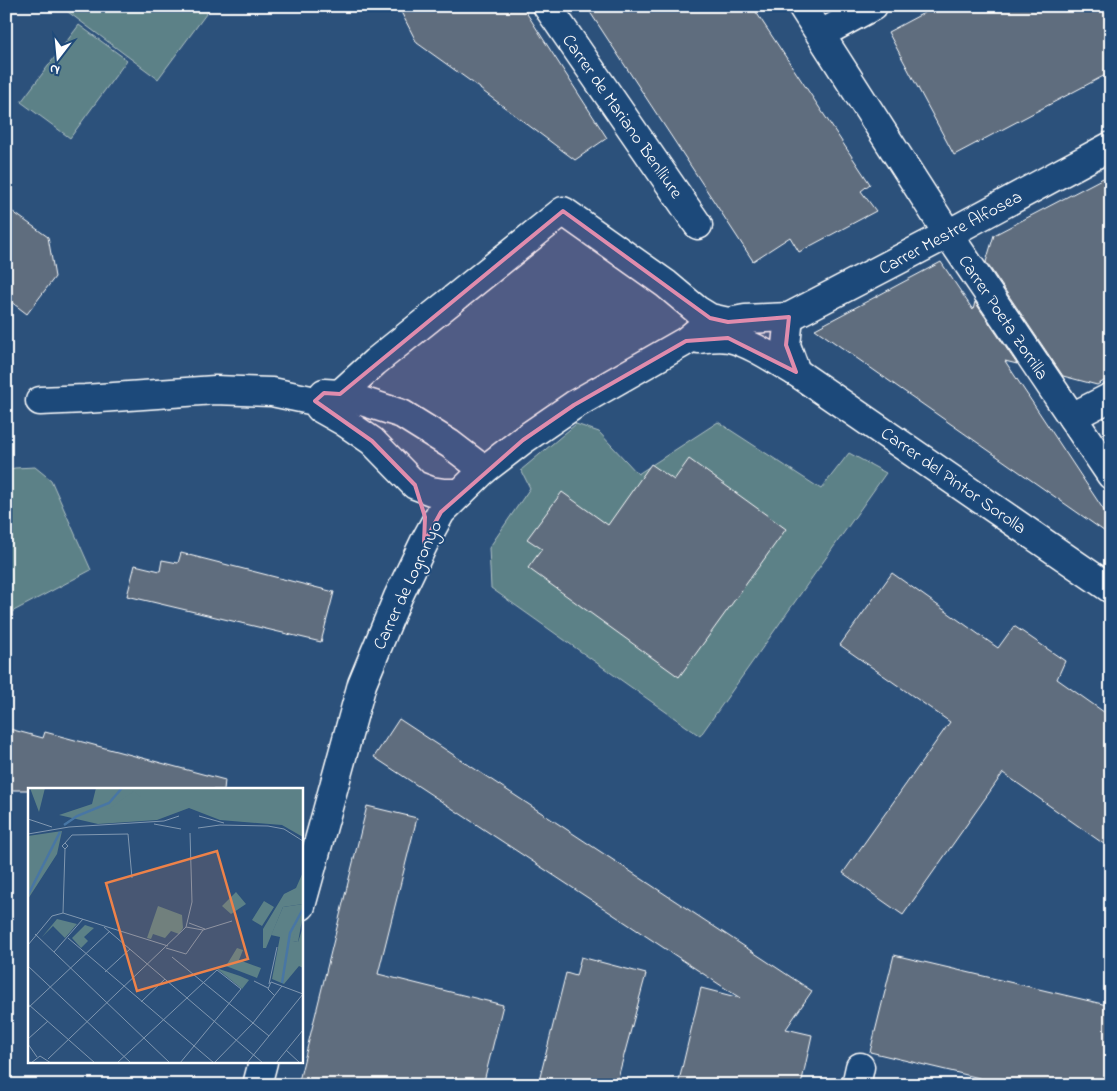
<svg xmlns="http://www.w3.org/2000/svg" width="1117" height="1091" viewBox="0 0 1117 1091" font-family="'Indie Flower',sans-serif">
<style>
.pitch{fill:#5c8187;stroke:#aec0c3}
.building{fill:#5e6d7e;stroke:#fff}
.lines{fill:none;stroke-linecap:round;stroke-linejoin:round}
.street-casing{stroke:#fff;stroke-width:31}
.secondary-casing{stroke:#fff;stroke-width:31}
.street{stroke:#1f4a7a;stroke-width:28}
.secondary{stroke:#1f4a7a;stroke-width:28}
.marked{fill:#e08cad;fill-opacity:0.2;stroke:#e08cad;stroke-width:4;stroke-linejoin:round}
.labels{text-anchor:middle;stroke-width:4;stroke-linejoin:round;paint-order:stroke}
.street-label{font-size:18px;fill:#fff;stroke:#1f4a7a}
.inset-river{fill:none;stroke:#4876a4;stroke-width:2.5}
.inset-road{fill:none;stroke:#8097b0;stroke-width:1}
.view{fill:#ee8249;fill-opacity:0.15;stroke:#ee8249;stroke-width:2.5}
.inset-edge{fill:none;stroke:#fff;stroke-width:2.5}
</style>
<rect width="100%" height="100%" fill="#2c517b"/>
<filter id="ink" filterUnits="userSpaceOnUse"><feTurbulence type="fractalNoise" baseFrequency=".02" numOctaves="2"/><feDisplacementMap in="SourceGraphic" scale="10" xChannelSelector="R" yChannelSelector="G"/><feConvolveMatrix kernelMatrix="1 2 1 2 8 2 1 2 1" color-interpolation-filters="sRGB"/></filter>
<g filter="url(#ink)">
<g class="pitch">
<polygon points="60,6 212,6 158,79"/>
<polygon points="79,25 127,60 70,138 21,102"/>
<polygon points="718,422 821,489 849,453 886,473 700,736 491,588 489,548 530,488 521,470 576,424 599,432 638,474"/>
<polygon points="35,467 51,480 91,570 6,615 6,470 15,468"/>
</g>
<g class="building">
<polygon points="398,6 522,6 607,138 575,160 480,89 480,88 417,43"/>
<polygon points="586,6 752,6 870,184 861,191 876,211 799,252 790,237 753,261"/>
<polygon points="937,6 1111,6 1111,72 954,155 888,32"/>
<polygon points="1111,174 1111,377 1097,385 1063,376 986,262 994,235"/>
<polygon points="6,207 48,237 55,277 27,314 6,298"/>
<polygon points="941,262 973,310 975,302 1017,364 1005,361 1111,521 1111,536 815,329"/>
<polygon points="689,459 786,529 679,677 528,568 542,549 527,539 562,492 608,525 651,464 674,480"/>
<polygon points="181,553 334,592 321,642 127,596 135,565 160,571 162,560 178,563"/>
<polygon points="892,573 998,648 1014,626 1065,661 1057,679 1111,717 1111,849 1003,773 903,915 843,873 950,722 840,645"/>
<polygon points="399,719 812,991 786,1029 812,1035 801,1085 678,1085 701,988 740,998 374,757"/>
<polygon points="6,728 43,738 45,732 225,780 224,790 6,790"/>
<polygon points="367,806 417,818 378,974 503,1005 483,1085 298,1085"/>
<polygon points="894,955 1111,1006 1111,1085 1009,1085 870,1052"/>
<polygon points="581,957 646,974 616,1085 538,1085 566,973 576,976"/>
</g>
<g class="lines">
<defs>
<g id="street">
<polyline points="547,6 698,225"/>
<polyline points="802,6 948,234 1111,475"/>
<polyline points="821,34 873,6"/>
<polyline points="324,393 340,394 402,414 450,444 484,470"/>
<polyline points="340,394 375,362 563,211 666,284 697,310 710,318 728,322"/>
<polyline points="40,401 85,399 215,390 272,392 315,401 320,408 343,421 372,441 415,485 431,491 444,493 460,493"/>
<polyline points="1072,417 1111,397"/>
<polyline points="856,1085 860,1067"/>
</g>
<g id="secondary">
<polyline points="789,317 786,345 796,372"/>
<path d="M698,339c10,-1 21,-3 31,-1 24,6 46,22 67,34l315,217"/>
<polyline points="301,906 362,684 398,597 424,543 441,512 484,470 523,440 574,405 686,341 698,331 718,324 745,319 789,317 948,234 1111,146"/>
<polyline points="257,1085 263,1062"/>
</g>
</defs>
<use href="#street" class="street-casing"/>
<use href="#secondary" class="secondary-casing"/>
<use href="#street" class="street"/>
<use href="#secondary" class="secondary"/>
</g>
</g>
<path class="marked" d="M563,211l147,107 18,4 61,-5 -3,28 10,27 -68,-34 -42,3 -112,64 -51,35 -82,72 -17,31 1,-26 -10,-32 -43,-44 -57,-40 9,-8 16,1z"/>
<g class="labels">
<g class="street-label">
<text transform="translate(623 116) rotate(55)" y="6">Carrer de Mariano Benlliure</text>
<text transform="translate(950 232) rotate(-28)" y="6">Carrer Mestre Alfosea</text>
<text transform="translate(1004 317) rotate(56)" y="6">Carrer Poeta Zorrilla</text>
<text transform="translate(954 480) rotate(35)" y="6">Carrer del Pintor Sorolla</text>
<text transform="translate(407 585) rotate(-65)" y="6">Carrer de Logronyo</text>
</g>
</g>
<g transform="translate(28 788)">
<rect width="275" height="275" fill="#2c517b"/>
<path d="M2,0h15l-6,24zM68,0h207v49l-21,-12 -62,-5 -31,-12 -32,12 -59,4 -39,-9 33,-11zM34,43l-5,23 -29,45v-63zM275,116v11l-10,26 5,1 5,-15v41l-4,-2 -15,18 -12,-5 8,-42 -9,-2 12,-28zM29,131l20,5 -12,14 -12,-12 -11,11zM57,137l9,3 -10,9 4,4 -7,7 -9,-10z" fill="#5c8187"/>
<path d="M68,0h44l1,10 -7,-7 -25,18 -9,-7zM275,84v32l-20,3 -17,41h-3v-19l21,-35 12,-6zM275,127l-5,27 -6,-1 7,-23z" fill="#5c8187"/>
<path d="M188,180l24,8 9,4 -7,9z" fill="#5c8187"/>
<path d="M208,104l10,12 -15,10 -9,-8zM236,113l10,6 -12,19 -10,-6zM130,118l24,9 1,13 -4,6 -8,-3 -6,7 -12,-4 -2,5 -4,-1zM209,160l6,2 -4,10 22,8 -4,10 -31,-12z" fill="#5c8187"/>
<path class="inset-river" d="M36,37l13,-9 32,-13 13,-15M0,107l32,-63M254,195l8,-50 13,-24"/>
<path class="inset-road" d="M171,28l25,7M0,31l24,8M126,36l27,5M170,40l22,-3 48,1 16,3 19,12M0,46l41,-7 95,-6 15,-5M37,55l7,-8 56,-1 4,44M35,125l2,-64 -3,-3 3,-3 3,3 -3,3M161,135l16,6M76,139l159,136M158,139l17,3 29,-9M7,146l135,129M40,150l146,125M0,157l24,-29 11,-3 105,33M138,160l20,6 17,-24M26,164l29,-33M144,169l97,79M0,178l103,97M77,184l25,-23M226,193l14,7M241,196l8,-37M247,208l-7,-7 3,-7 32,12M113,214l24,-23M0,216l67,59M0,220l82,-77M0,251l20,-18M0,256l9,13M258,262l14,13M20,271l138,-132 6,-25 -2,-69M3,275l9,-7 11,7M89,275l100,-93 24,19 -61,74M186,275l39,-40 29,-37M219,275l56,-69M248,275l27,-33"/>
<path class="view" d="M189,63l31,108 -111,32 -31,-108z"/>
<rect width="275" height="275" class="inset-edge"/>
</g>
<rect width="1117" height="1091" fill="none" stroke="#1f4a7a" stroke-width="25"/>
<rect x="12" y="12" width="1092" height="1066" fill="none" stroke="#fff" stroke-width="2" filter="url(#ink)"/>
<g transform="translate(58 58) rotate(196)" stroke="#1f4a7a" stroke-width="4" paint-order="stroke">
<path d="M0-4L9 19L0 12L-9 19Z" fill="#ffffff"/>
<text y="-8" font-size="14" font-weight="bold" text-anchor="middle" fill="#ffffff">N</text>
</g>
</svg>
